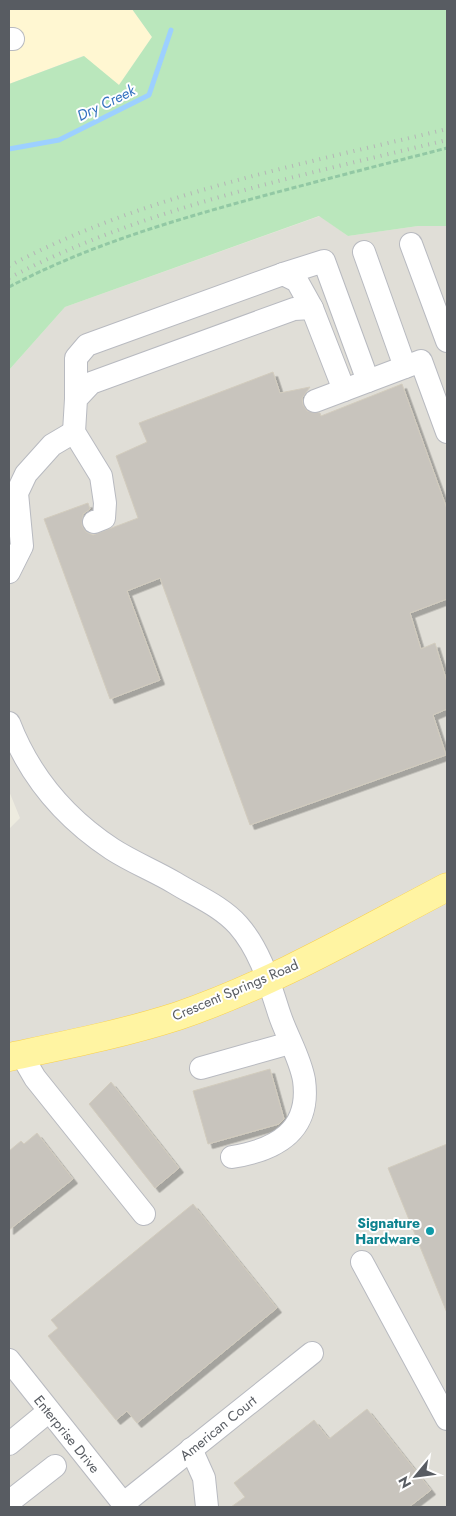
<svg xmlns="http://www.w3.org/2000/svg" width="456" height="1516" viewBox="0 0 456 1516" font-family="Jost,sans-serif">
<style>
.commercial{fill:#fff7d2}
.industrial{fill:#e0ded7}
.green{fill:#bae7bc}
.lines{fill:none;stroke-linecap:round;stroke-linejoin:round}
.stream{stroke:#9dd0ff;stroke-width:5}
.building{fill:#c8c4bd;stroke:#d2ccbe;filter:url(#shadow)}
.minor-casing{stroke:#b8bac0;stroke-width:24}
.major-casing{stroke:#fad14c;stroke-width:29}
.path{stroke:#92c8a4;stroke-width:3;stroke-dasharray:5 2.5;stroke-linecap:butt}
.minor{stroke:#fff;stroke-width:22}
.major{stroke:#fff4a2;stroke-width:28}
.rail{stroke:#b4b5b5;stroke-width:4;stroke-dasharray:1 6;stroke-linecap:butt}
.culture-dot{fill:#0f9aa8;stroke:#fff;stroke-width:2}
.labels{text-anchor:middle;stroke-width:4;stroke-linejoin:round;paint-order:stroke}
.street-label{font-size:14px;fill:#585c62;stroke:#fff}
.culture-label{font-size:14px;font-weight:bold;fill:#0d838f;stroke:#fff;text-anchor:end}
.water-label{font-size:15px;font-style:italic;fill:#3774c0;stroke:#fff}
</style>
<defs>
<filter id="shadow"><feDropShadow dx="4.5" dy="4.5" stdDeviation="0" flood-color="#0004"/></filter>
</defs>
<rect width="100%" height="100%" fill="#edebdf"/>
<polygon class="commercial" points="9,9 132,9 152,37 119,85 83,56 9,84"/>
<polygon class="industrial" points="320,216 348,236 418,226 447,226 447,1507 9,1507 9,829 20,818 9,791 9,370 65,307"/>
<polygon class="green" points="132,9 447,9 447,226 418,226 348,236 319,216 65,307 9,370 9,84 84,56 119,85 152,37"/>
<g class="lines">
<polyline class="stream" points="9,149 59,140 149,95 171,30"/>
</g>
<g class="building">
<polygon points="273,372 280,393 310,387 302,398 303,405 307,411 320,413 321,416 402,384 447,509 447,599 410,613 421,649 435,643 447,682 447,709 433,715 446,755 250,825 160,578 127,591 160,680 110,699 44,519 88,503 90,509 83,514 82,526 86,532 93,535 138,518 116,456 147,442 139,423"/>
<polygon points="270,1069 284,1119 279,1124 208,1144 193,1091"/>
<polygon points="111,1082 179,1168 155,1188 89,1104"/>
<polygon points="37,1133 73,1179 9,1230 9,1151 21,1141 24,1144"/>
<polygon points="447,1144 447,1313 388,1168"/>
<polygon points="193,1204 277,1308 137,1423 127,1411 116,1420 48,1336 58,1328 51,1320"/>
<polygon points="367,1409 431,1490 409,1507 231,1507 245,1497 234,1483 314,1420 329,1439"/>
</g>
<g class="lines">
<defs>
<g id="minor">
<polyline points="9,39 13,39"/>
<polyline points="411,244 447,341"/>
<polyline points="364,252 405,367"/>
<polyline points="283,274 324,261 368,381"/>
<polyline points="76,399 76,358 87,345 283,274 297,281 312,308"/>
<polyline points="315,401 421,361 447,432"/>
<polyline points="94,522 104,518 105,503 101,476 74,432 76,399 91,383 294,309 312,308 344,390"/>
<polyline points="9,572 22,546 17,493 26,474 52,445 74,432"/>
<path d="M9,723c20,52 56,95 103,126 20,13 43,22 63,34 21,13 46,23 63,42 22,25 31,57 41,88 7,22 21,44 25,67 7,51 -28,70 -72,77"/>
<polyline points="21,1054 35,1078 144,1214"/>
<polyline points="201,1068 290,1043"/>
<polyline points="362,1262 447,1419"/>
<polyline points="9,1360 126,1507"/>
<polyline points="9,1444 49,1411"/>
<polyline points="191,1449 204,1478 207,1507"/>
<polyline points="9,1502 55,1466"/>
<polyline points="123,1504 312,1353"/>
</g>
<path id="major" d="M9,1057c57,-12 113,-23 169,-41 94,-32 181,-83 269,-129"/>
</defs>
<use href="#minor" class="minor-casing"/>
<use href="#major" class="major-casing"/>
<path class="path" d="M9,287c76,-40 156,-64 239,-87 66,-18 133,-35 199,-52"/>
<use href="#minor" class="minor"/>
<use href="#major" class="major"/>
<g class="rail">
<path d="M9,266c136,-72 290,-101 438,-137"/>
<path d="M9,278c136,-71 290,-102 438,-138"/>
</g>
</g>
<circle class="culture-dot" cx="430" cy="1231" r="5"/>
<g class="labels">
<g class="street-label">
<text transform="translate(235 990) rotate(-23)" y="5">Crescent Springs Road</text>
<text transform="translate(218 1428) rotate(-39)" y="5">American Court</text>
<text transform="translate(67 1434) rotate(51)" y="5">Enterprise Drive</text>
</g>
<g class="culture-label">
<text x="420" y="1228">Signature<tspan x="420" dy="16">Hardware</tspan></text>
</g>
<g class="water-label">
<text transform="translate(106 103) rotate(-26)" y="5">Dry Creek</text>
</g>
</g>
<rect width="456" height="1516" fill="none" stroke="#585c62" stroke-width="20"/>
<g transform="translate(416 1476) rotate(241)" stroke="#ffffff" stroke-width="4" paint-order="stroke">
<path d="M0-4L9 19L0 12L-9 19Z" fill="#585c62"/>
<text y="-8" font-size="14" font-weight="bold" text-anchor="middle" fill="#585c62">N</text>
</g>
</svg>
